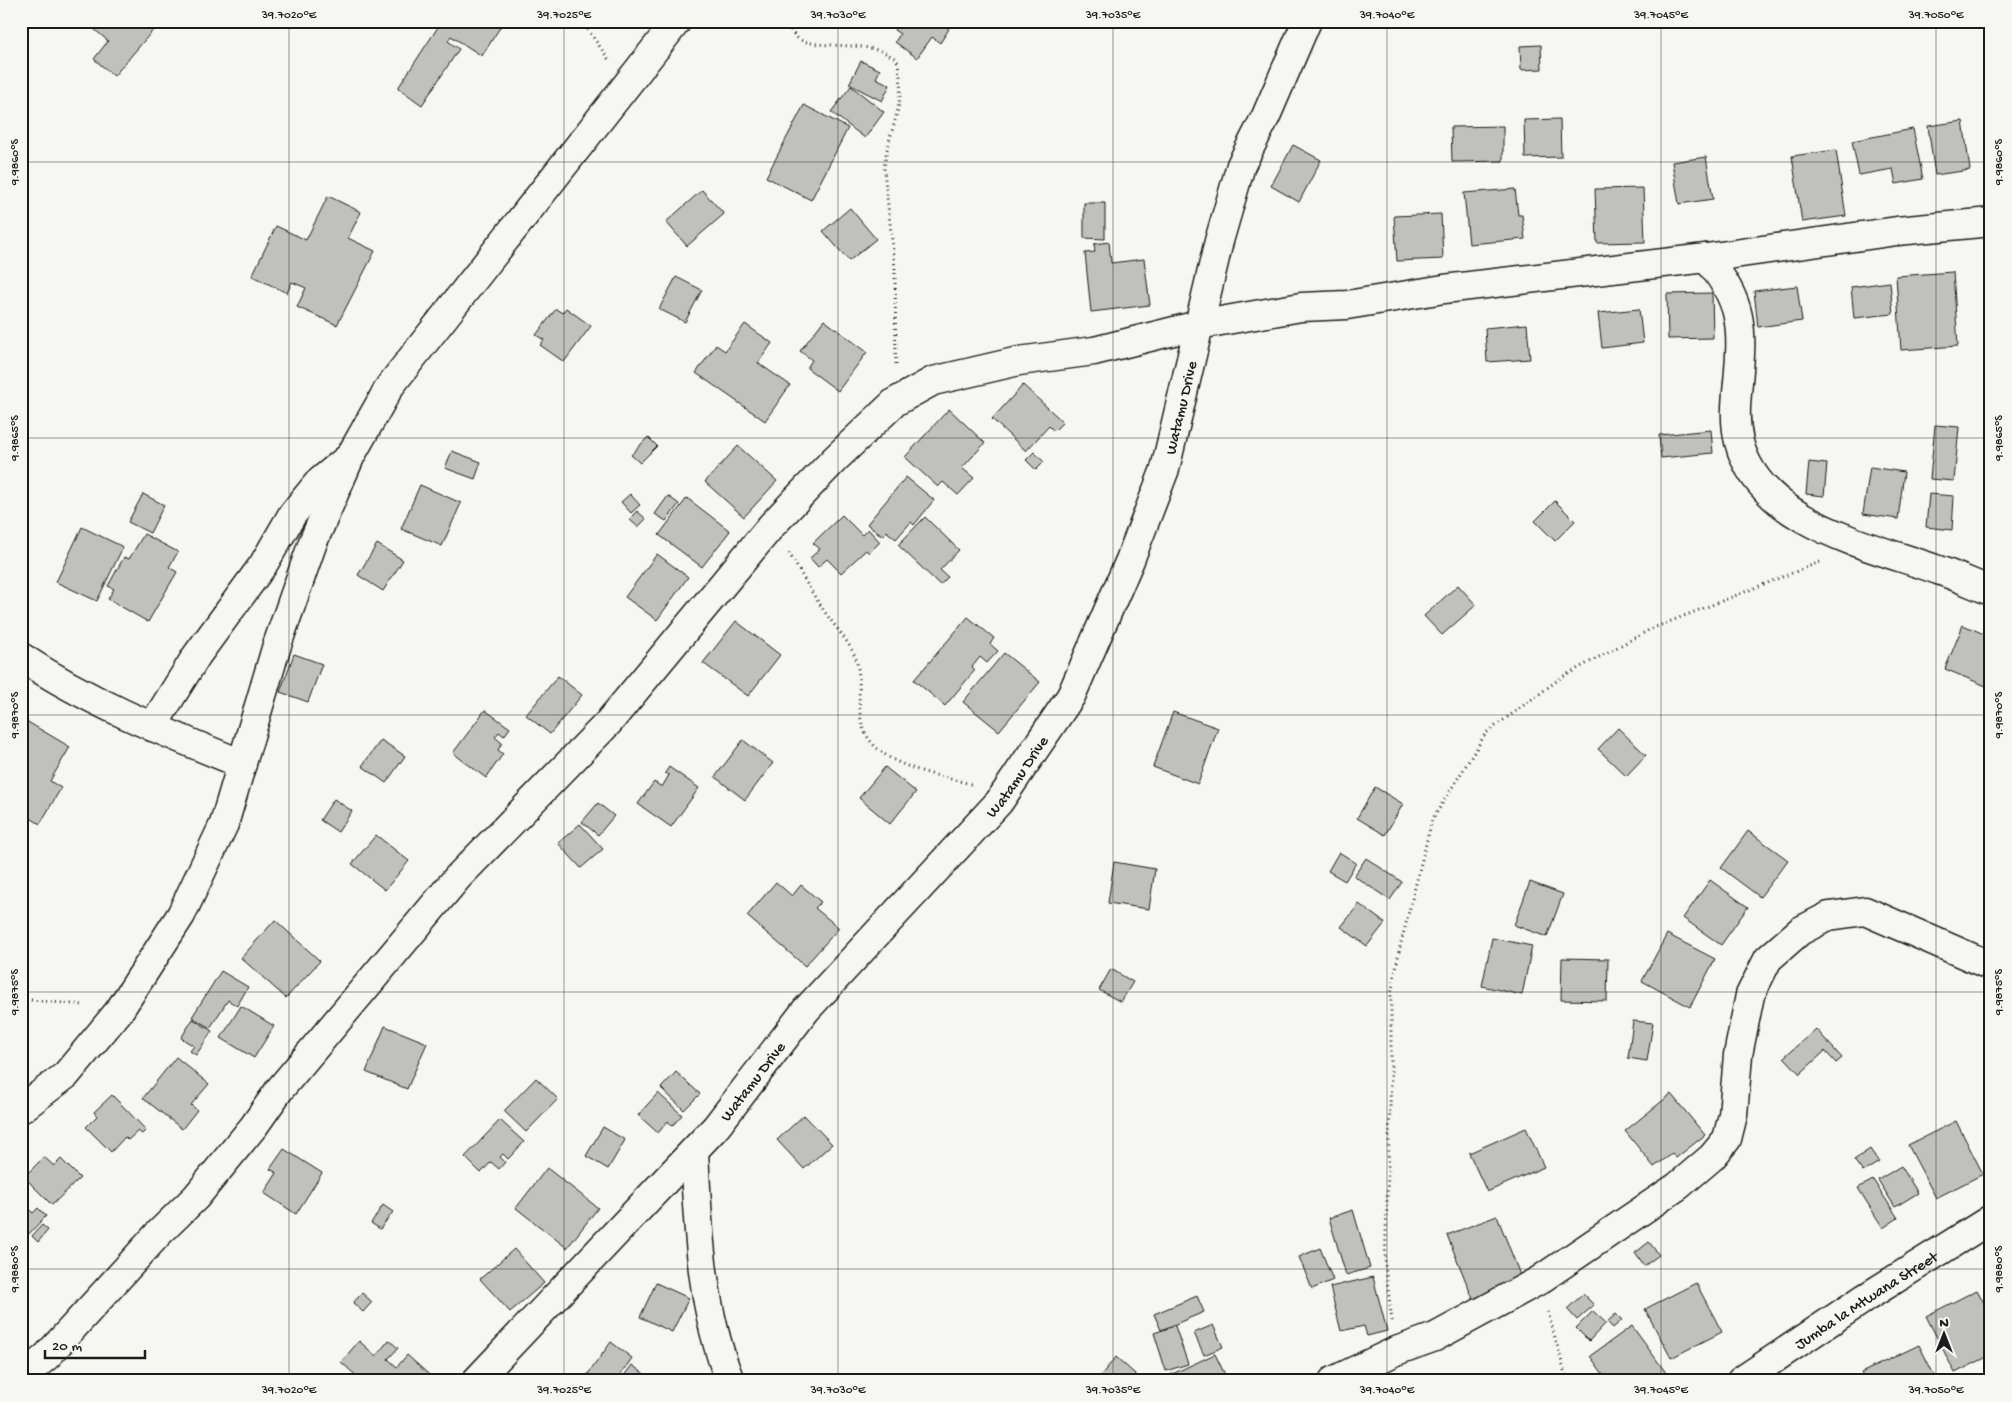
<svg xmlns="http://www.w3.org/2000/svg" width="2012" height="1402" viewBox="0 0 2012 1402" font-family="'Gochi Hand',sans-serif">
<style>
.building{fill:#c0c0bd;stroke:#1c1c1c}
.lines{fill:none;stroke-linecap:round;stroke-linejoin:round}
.street-casing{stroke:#1c1c1c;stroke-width:31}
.path{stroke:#1c1c1c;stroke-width:3;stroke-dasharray:1 4;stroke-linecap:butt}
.street{stroke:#f6f6f2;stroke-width:28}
.ticks{fill:none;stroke:#1c1c1c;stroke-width:1;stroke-opacity:0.45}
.labels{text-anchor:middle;stroke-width:5;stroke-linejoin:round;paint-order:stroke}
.street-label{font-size:16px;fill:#1c1c1c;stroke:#f6f6f2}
.neatline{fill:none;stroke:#1c1c1c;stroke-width:2}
.ticks-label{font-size:12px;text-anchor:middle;fill:#1c1c1c}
</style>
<rect width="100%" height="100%" fill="#f6f6f2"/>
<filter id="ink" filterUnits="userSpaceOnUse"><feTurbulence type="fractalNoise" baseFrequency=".02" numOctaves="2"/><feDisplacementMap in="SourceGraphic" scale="10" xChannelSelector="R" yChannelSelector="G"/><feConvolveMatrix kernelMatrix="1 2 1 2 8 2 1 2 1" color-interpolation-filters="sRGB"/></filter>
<g filter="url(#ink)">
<g class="building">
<polygon points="101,21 147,21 155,28 114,76 94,59 108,41 94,29"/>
<polygon points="442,21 504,21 482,56 451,36 448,41 459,49 422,105 398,88"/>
<polygon points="901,21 939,21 949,29 940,43 932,37 917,58 895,42 900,34 894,30"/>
<polygon points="1541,45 1542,69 1521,70 1520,46"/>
<polygon points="861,61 880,70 876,78 890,85 882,101 849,84"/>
<polygon points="851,86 884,112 865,138 831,112"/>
<polygon points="804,105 848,128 811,200 766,177"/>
<polygon points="1560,119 1561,157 1525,158 1524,120"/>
<polygon points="1963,121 1970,170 1935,175 1928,126"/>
<polygon points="1503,126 1503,161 1452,162 1451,127"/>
<polygon points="1913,129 1923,179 1896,184 1893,169 1859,175 1852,141"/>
<polygon points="1293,145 1321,160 1299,202 1271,186"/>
<polygon points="1836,150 1846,216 1802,222 1792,156"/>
<polygon points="1706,157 1713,199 1679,204 1672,162"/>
<polygon points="1643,188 1645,242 1597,243 1595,189"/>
<polygon points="1515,189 1518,215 1522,215 1525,239 1469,244 1464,193"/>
<polygon points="702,190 724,214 687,246 666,222"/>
<polygon points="328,196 361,212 348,238 375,251 337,325 297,307 306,288 292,282 287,293 252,276 276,226 306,240"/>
<polygon points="1084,203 1105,203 1105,239 1084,238"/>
<polygon points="850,208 876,239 849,261 823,231"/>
<polygon points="1441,214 1443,259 1397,261 1394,216"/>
<polygon points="1109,242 1111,263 1144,259 1150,305 1091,312 1085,253 1095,252 1094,244"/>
<polygon points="1953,272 1958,346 1901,350 1896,276"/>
<polygon points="676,277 702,290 685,322 659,309"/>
<polygon points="1890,282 1893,314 1854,318 1851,287"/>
<polygon points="1797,286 1802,321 1758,327 1754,291"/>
<polygon points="1712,293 1713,338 1668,339 1667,294"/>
<polygon points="566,308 591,326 564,362 540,345 544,340 536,335 556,309 562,313"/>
<polygon points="1639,309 1643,343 1602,348 1598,313"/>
<polygon points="824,320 867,352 838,391 807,368 812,360 800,351"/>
<polygon points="745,324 772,343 758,363 790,385 765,421 696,373 716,345 725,351"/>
<polygon points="1527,324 1530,359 1487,362 1485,328"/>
<polygon points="1023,385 1063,422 1054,431 1049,426 1026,451 992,419"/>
<polygon points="949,409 985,443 962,468 974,478 958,495 943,482 938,487 905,457"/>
<polygon points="1935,425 1959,427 1954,481 1930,479"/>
<polygon points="1711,430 1713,453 1661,458 1659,435"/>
<polygon points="648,437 657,446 640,463 631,455"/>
<polygon points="738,446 777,481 744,517 705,482"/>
<polygon points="452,451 481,462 475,479 445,468"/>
<polygon points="1034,452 1044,462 1036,470 1026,460"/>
<polygon points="1809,462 1827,464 1824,496 1806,494"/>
<polygon points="1870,467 1904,472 1898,519 1863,514"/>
<polygon points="906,477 934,500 914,525 911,522 896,539 886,531 882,536 867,524"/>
<polygon points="420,485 461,503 442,546 401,529"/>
<polygon points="143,494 164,505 150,533 128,522"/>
<polygon points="630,494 640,505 631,513 621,502"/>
<polygon points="1929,494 1954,496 1952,530 1926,527"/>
<polygon points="668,496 679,504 666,521 655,514"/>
<polygon points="687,498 730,531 702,567 659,535"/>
<polygon points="1555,501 1575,521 1555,541 1535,521"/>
<polygon points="637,511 646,519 638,527 629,519"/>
<polygon points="842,515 862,535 868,529 880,542 869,553 866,550 841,573 827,559 818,567 810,558 820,549 813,543"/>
<polygon points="925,517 959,550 940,570 948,577 940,585 898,545"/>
<polygon points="82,527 123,547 97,601 56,582"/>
<polygon points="144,534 178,552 169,567 177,572 148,622 108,599 114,589 108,586 124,557 129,559"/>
<polygon points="377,544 403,560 383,591 358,575"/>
<polygon points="657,554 688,577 657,620 625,597"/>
<polygon points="1458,585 1476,605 1442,635 1424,616"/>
<polygon points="968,617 994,638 990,644 998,651 987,663 980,657 972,667 975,670 945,706 914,680"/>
<polygon points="736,621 780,655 748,696 703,663"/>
<polygon points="1963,625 1991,637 1991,674 1986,686 1945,669"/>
<polygon points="1004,653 1040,682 999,731 963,702"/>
<polygon points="294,654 322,664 308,702 280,692"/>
<polygon points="558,676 582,695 550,734 526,715"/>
<polygon points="485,710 510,728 504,736 499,732 495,737 502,743 498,750 503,754 486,778 453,753"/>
<polygon points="1173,712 1218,728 1198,784 1153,767"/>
<polygon points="21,718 70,747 50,781 61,788 40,824 21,812"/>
<polygon points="1618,728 1646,755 1626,776 1598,749"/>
<polygon points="381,740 405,756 386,783 362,766"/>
<polygon points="743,740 773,763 745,800 715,777"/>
<polygon points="669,767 699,788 671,827 638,804 654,782 662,787 669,775 665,773"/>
<polygon points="885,767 916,792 890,824 859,798"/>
<polygon points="1375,787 1403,804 1385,835 1357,818"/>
<polygon points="334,799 352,811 338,832 320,820"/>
<polygon points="598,803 614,816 598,835 582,822"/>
<polygon points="580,824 603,849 581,868 558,843"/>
<polygon points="1748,831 1788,860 1760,897 1721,868"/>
<polygon points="376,835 409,861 385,890 352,864"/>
<polygon points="1339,852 1356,863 1345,881 1328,871"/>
<polygon points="1366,858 1402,882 1390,900 1354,876"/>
<polygon points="1114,862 1155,869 1149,909 1108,903"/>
<polygon points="1710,880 1748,907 1721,945 1683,918"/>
<polygon points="776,882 792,896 801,885 821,902 815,908 839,928 805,966 747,916"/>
<polygon points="1530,882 1563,894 1547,937 1514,925"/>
<polygon points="1359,904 1385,923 1367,946 1341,927"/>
<polygon points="275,920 320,961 286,998 241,958"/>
<polygon points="1667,934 1715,959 1690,1007 1642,981"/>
<polygon points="1492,938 1532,946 1522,995 1482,986"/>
<polygon points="1562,958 1608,959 1607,1001 1561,1000"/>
<polygon points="1111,969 1133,982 1121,1002 1099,990"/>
<polygon points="221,971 248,987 237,1006 228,1000 210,1028 192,1017"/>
<polygon points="241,1006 274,1026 254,1058 221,1038"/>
<polygon points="193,1019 212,1031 196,1055 190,1051 194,1046 181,1038"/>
<polygon points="1633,1021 1653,1023 1647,1061 1628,1058"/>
<polygon points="385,1026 427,1043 407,1089 366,1072"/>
<polygon points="1816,1029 1842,1058 1836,1063 1825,1051 1800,1074 1784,1057"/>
<polygon points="176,1057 209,1084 191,1105 197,1110 182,1129 143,1098"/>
<polygon points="676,1072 700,1094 684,1110 661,1088"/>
<polygon points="536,1078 558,1099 526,1132 504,1111"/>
<polygon points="658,1093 682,1115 672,1126 668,1121 658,1133 638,1115"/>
<polygon points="1671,1094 1705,1135 1676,1158 1672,1154 1654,1167 1625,1131"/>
<polygon points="112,1095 146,1130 142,1134 138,1131 128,1140 125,1137 111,1152 86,1127 97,1116 94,1112"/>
<polygon points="804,1115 832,1144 804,1169 777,1140"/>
<polygon points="500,1120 524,1142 508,1159 503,1154 500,1157 505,1162 499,1169 491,1162 481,1173 465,1157"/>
<polygon points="1956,1121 1983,1174 1936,1198 1908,1145"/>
<polygon points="603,1127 625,1140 608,1169 586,1156"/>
<polygon points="1526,1128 1544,1167 1487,1192 1469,1153"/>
<polygon points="284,1149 322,1173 296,1214 264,1193 277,1173 270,1169"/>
<polygon points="1870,1149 1879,1162 1863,1172 1854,1160"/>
<polygon points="44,1157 54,1166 61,1159 80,1178 52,1205 24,1177"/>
<polygon points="1901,1166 1918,1193 1895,1207 1878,1180"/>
<polygon points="547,1168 598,1208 567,1248 516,1208"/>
<polygon points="1873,1180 1898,1218 1883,1228 1858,1188"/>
<polygon points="21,1202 33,1213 38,1208 46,1216 21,1242"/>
<polygon points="383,1205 393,1212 380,1229 371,1223"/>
<polygon points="1353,1210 1370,1268 1346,1275 1329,1218"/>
<polygon points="1497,1216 1522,1280 1473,1299 1447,1235"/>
<polygon points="42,1225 48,1230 38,1242 32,1236"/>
<polygon points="1649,1242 1659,1255 1644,1266 1635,1253"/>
<polygon points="1320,1248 1333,1280 1312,1289 1299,1257"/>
<polygon points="514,1249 544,1283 510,1312 480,1279"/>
<polygon points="1373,1277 1387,1331 1367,1336 1364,1326 1341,1331 1330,1287"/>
<polygon points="656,1283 689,1298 672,1332 640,1317"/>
<polygon points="1696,1283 1722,1332 1671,1358 1645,1309"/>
<polygon points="1977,1290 1991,1316 1991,1355 1955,1373 1926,1316"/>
<polygon points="362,1293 372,1302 363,1312 353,1303"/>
<polygon points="1583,1294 1594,1305 1577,1320 1567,1309"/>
<polygon points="1197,1296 1204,1312 1161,1330 1154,1314"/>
<polygon points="1593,1311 1606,1323 1589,1341 1576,1328"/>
<polygon points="1616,1314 1622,1320 1613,1328 1607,1322"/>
<polygon points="1213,1325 1223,1347 1204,1355 1194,1333"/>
<polygon points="1175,1326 1188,1364 1166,1371 1154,1333"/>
<polygon points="1632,1326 1672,1381 1608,1381 1590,1356"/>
<polygon points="389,1340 398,1348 388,1359 397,1367 407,1355 436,1381 362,1381 341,1362 359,1341 376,1356"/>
<polygon points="611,1342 632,1358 616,1381 583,1381"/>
<polygon points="1919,1345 1937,1381 1865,1381 1861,1373"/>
<polygon points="1215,1354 1228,1381 1170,1381 1168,1376"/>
<polygon points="1116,1357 1143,1381 1096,1381"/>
<polygon points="632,1365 647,1376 643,1381 620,1381"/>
<polygon points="92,1372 102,1381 85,1381"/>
<polygon points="122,1373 130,1381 115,1381"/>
</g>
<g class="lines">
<defs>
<g id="street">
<path d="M1706,258c37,43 37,69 32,124 -2,20 -4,39 1,60 21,82 130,103 199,128 18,6 35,14 53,21"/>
<path d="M21,657c69,46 145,76 221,107"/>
<polyline points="152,727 197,655 263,565 292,515 318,483 347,459"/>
<polyline points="21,1109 66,1075 119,1011 181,915 224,824 277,645 313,542 351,455 390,386 677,21"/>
<path d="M694,1151c4,78 7,157 36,230"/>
<polyline points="21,1378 47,1356 158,1234 196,1197 254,1126 280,1089 458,877 608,723 772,525 835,459 895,402 933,381 1019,361 1094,351 1198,325 1301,307 1347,305 1444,289 1706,258 1897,231 1991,222"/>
<path id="s1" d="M476,1381l240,-254 90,-117 193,-208 72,-106 59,-136 35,-91 54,-228 22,-76 25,-49 41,-95"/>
<polyline points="1333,1381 1396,1351 1435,1337 1538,1281 1678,1186 1712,1157 1727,1139 1733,1115 1738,1055 1750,995 1768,959 1800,931 1829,916 1865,911 1991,966"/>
<path id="s2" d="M1741,1381l124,-83 126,-79"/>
</g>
</defs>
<use href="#street" class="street-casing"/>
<g class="path">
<polyline points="582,21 609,60"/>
<path d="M786,21c4,8 8,17 17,20 31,9 67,-2 94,19 12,45 -10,69 -13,110l11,98 1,99"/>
<path d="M789,553c12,21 24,42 38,62 10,14 23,28 29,44 6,20 1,41 5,61 9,47 76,54 113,65"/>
<polyline points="21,999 83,1005"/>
<polyline points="1548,1312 1567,1381"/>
<polyline points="1392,1321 1385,1265 1391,1075 1391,995 1400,947 1432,820 1486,733 1562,677 1651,629 1820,562"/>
</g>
<use href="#street" class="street"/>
</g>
</g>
<path class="ticks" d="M289,21v1360M564,21v1360M838,21v1360M1113,21v1360M1387,21v1360M1661,21v1360M1936,21v1360M21,162h1970M21,438h1970M21,715h1970M21,992h1970M21,1269h1970"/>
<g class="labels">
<g class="street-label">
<text dy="6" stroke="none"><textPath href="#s1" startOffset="1218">Watamu Drive</textPath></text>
<text dy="6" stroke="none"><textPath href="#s1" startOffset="812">Watamu Drive</textPath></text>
<text dy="6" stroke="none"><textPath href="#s1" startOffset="408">Watamu Drive</textPath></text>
<text dy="6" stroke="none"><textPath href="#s2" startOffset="149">Jumba la Mtwana Street</textPath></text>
</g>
</g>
<rect width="2012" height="1402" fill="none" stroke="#f6f6f2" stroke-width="55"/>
<g transform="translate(1944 1334)" stroke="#f6f6f2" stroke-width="4" paint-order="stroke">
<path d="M0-4L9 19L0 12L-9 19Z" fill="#1c1c1c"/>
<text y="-8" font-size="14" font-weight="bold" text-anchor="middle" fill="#1c1c1c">N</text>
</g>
<path d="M45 1350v8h100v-8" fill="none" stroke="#1c1c1c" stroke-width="2.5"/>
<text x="52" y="1350" font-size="15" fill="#1c1c1c" stroke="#f6f6f2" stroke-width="4" paint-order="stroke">20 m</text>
<rect x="28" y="28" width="1956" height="1346" class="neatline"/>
<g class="ticks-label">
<text x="289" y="18">39.7020°E</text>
<text x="564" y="18">39.7025°E</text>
<text x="838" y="18">39.7030°E</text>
<text x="1113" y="18">39.7035°E</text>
<text x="1387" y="18">39.7040°E</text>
<text x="1661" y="18">39.7045°E</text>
<text x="1936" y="18">39.7050°E</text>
<text transform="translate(14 162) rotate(-90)" y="4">9.9860°S</text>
<text transform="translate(1998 162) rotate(-90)" y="4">9.9860°S</text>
<text transform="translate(14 438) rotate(-90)" y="4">9.9865°S</text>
<text transform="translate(1998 438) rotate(-90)" y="4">9.9865°S</text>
<text transform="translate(14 715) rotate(-90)" y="4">9.9870°S</text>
<text transform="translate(1998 715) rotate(-90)" y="4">9.9870°S</text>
<text transform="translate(14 992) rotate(-90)" y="4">9.9875°S</text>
<text transform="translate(1998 992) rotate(-90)" y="4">9.9875°S</text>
<text transform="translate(14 1269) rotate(-90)" y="4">9.9880°S</text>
<text transform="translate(1998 1269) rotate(-90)" y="4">9.9880°S</text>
<text x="289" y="1393">39.7020°E</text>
<text x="564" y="1393">39.7025°E</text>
<text x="838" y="1393">39.7030°E</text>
<text x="1113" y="1393">39.7035°E</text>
<text x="1387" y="1393">39.7040°E</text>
<text x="1661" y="1393">39.7045°E</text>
<text x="1936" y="1393">39.7050°E</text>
</g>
</svg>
